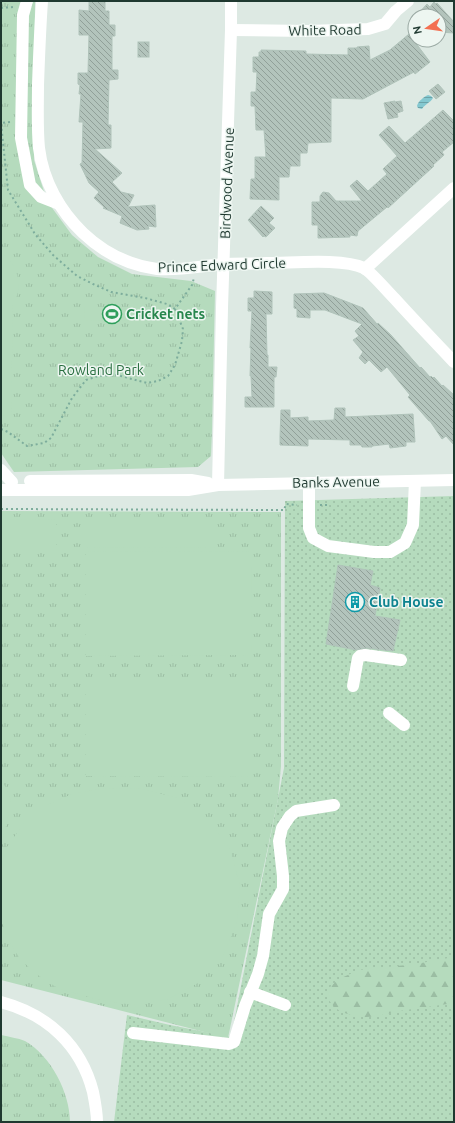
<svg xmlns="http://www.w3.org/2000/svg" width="455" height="1123" viewBox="0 0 455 1123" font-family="Ubuntu,sans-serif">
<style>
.grass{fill:url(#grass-dots)}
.forest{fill:url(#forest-firs)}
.park{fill:url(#park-tufts)}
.pitch{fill:#b5dbbd}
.water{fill:url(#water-rules)}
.building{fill:url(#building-back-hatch);stroke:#b0c3ba}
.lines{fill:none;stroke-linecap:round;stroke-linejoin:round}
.path{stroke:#7dad9c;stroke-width:2;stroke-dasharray:2 3;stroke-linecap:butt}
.minor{stroke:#fff;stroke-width:12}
.labels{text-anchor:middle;stroke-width:3;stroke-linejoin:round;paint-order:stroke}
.street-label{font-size:14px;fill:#1f3930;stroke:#edf6f1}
.leisure-label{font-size:14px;font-weight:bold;fill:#27864d;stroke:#edf6f1;text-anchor:start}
.park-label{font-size:14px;fill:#296f40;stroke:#edf6f1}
.culture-label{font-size:14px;font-weight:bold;fill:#0d838f;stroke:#edf6f1;text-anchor:start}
</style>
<defs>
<pattern id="grass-dots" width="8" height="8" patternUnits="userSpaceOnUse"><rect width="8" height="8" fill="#b5dbbd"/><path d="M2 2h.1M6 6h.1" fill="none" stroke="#9bbda3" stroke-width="1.8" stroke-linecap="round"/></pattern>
<pattern id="forest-firs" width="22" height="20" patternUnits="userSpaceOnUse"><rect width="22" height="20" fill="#b5dbbd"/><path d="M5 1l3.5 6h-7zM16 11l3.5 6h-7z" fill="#9bbda3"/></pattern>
<pattern id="park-tufts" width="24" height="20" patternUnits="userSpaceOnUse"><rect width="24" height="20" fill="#b5dbbd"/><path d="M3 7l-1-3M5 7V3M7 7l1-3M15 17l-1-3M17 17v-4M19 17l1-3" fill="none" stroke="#9bbda3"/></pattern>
<pattern id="water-rules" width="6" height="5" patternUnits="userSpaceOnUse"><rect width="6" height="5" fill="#84c8d0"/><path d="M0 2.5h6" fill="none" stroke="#6ba3a9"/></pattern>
<pattern id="building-back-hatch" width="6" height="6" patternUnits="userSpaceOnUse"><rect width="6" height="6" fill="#b3c4bc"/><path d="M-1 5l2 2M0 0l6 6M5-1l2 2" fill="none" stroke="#91a099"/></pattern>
</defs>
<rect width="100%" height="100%" fill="#dde9e3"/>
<polygon class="grass" points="454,496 454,1122 114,1122 127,1015 170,1025 231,1037 284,768 285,501"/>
<path class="forest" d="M454,957v46c-18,3 -37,5 -55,8 -11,2 -21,6 -33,6 -16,0 -43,-8 -37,-29l10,-9 20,-9 57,-6z"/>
<g class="park">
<polygon points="1,1 35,1 34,160 47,201 72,235 98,257 132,274 191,281 215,291 212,430 211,456 198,467 14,472 1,453"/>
<polygon points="1,511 281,512 281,766 278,799 228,1038 1,980"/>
<path d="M1,1035c8,2 17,3 24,6 26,15 45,52 45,81h-69z"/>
</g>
<g class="pitch">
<path d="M1,253c3,2 6,3 8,6 10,11 13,32 4,45l-2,112 -10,-1z"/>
<polygon points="84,307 139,307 139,321 85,320"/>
<polygon points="56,519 56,548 1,548 1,520"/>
<polygon points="84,521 216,521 216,547 84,548"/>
<polygon points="251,551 252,655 86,656 86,552"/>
<polygon points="86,681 250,681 250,777 86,776"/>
<path d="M1,780c3,5 8,11 9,17 2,9 -7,40 -9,51z"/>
<polygon points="109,788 142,789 178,798 208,819 230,849 240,885 237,922 223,956 198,983 168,999 134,1005 100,1000 59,989 36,974 20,959 6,936 1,917 1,868 7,847 24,823 46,805 75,793"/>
</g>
<path class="water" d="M428,95l3,1 2,2c-3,5 -8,6 -11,11l-4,-1 -1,-2c1,-5 7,-9 11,-11z"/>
<g class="building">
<polygon points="89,1 105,1 105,11 109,11 109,25 115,25 115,36 112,36 112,70 118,70 118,79 109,80 108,125 111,125 111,148 95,149 122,173 112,182 121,192 134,195 128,207 155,205 156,227 148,226 149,229 137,230 120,223 122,216 103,208 105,208 94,198 99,192 89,183 80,164 82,163 83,122 79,122 81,94 79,94 80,85 78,84 78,73 88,73 89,35 79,35 79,10 89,11"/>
<polygon points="434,2 436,4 437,3 454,22 454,33 439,32 439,16 416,16 427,4 430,7"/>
<polygon points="409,34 430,62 415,74 414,72 363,99 331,98 331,142 308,143 307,153 300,153 300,166 290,166 289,177 279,177 279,200 250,199 251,179 255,179 255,157 266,157 264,130 256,130 255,106 251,106 251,92 256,92 257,72 253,72 253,57 259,57 259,52 261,52 261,50 306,51 306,54 348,55 348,48 357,48 357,47 369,46 370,60 390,50"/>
<rect x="138" y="42" width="11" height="15"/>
<polygon points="438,84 445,92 436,99 429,91"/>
<polygon points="395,101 395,102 401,101 403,111 397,113 398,117 388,119 384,103"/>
<polygon points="443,110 454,121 454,142 442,152 444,155 433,165 434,166 388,208 387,207 358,231 357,236 350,235 350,237 318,238 318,225 312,225 312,202 320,202 320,196 323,192 329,193 336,201 362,201 350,186 357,180 368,191 387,174 383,169 397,156 379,135 389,126 405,143"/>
<polygon points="261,206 274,218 269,223 275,228 266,237 264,236 263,237 248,220"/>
<polygon points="254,291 272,292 272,314 266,314 267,355 268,355 268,367 277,367 276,377 274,377 274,407 245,407 245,397 252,397 251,376 250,376 251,348 250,348 252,311 248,311 248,298 254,298"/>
<polygon points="324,293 363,308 377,324 378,323 391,335 420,368 421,367 430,377 431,376 433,378 434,377 442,386 443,385 454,395 454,445 446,436 442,439 430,421 429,421 408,397 410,395 387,367 381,372 369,360 365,364 359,358 363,352 353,340 359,336 355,331 362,324 325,310 310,310 310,318 297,317 297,309 294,308 294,294"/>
<polygon points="335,408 345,408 345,417 413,414 415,442 406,442 406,446 390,448 389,444 372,446 372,447 362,447 361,445 350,445 350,440 308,439 308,446 280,445 280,436 281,410 290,410 290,418 308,417 308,421 334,420"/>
<polygon points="338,565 373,571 370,585 380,588 375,616 400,620 393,651 366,648 356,650 326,644"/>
</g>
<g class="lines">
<g class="path">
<polyline points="1,8 14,7"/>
<polyline points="10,122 1,123 8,190 35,234 53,255 77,276 93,284 111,292 145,298 167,304 175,309"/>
<polyline points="1,429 8,432 27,446 44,443 51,438 72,398 86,380 98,376 117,375 147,383 158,381 168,376 175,365 182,341 183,329 175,309 192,285 194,278"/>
<polyline points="320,505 329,505"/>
<polyline points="1,509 284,510 286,504 297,505"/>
</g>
<g class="minor">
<polyline points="27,1 23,15 21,138 30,185 41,197 59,204"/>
<path d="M42,1c-2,28 -3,56 -4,84 0,21 -1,42 1,63 4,33 21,63 44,85 21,20 45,32 74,36 22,2 44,-3 67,-5 14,-1 29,0 43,-1 25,0 76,-5 97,5 8,5 23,23 31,31 19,21 39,42 59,63"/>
<polyline points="231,30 308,31 368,29 385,24 396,11 408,1"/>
<polyline points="365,269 454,188"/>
<polyline points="1,470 12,482"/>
<polyline points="30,481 191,480 208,483"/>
<polyline points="309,483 309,528 313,538 328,546 374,552 390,552 405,543 413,525 415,481"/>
<polyline points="218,485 222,308 231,30 231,1"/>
<polyline points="1,490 188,490 218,485 454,480"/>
<polyline points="353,686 358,658 360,656 365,655 401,660"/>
<polyline points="389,713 404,725"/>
<polyline points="250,992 285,1005"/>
<path d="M1,1002c46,12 80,43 92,90 2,10 4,20 4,30"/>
<polyline points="133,1033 229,1044 234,1042 245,1006 258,974 263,956 269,914 283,889 283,876 279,841 282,828 290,816 296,811 334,805"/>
</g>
</g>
<defs>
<symbol id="stadium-ring" viewBox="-11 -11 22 22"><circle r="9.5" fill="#edf6f1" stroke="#2e9e5b" stroke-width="1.5"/><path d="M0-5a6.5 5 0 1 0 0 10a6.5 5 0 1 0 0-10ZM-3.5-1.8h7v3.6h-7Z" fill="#2e9e5b"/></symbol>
<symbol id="building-ring" viewBox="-11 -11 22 22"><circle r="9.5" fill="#edf6f1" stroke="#0f9aa8" stroke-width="1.5"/><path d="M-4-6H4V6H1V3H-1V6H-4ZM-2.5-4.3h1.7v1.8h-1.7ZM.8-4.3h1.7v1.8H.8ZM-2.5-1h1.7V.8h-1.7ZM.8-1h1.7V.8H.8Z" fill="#0f9aa8"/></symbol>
</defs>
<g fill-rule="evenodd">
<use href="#stadium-ring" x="101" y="303" width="22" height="22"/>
<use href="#building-ring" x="344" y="591" width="22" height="22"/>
</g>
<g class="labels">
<g class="street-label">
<text transform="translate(325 30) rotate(-1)" y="5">White Road</text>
<text transform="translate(227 183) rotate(-88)" y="5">Birdwood Avenue</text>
<text transform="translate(222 265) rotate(-2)" y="5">Prince Edward Circle</text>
<text transform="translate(336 482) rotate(-1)" y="5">Banks Avenue</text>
</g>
<g class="leisure-label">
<text x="126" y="319">Cricket nets</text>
</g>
<g class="park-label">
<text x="101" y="375">Rowland Park</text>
</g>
<g class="culture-label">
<text x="369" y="607">Club House</text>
</g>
</g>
<rect width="455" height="1123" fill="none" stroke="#1f3930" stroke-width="4"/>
<g transform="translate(427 28) rotate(257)"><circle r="19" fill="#edf6f1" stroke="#9baaa4"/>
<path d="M0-3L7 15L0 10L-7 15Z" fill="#f37052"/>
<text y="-6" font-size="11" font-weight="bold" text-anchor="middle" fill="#1f3930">N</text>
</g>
</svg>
